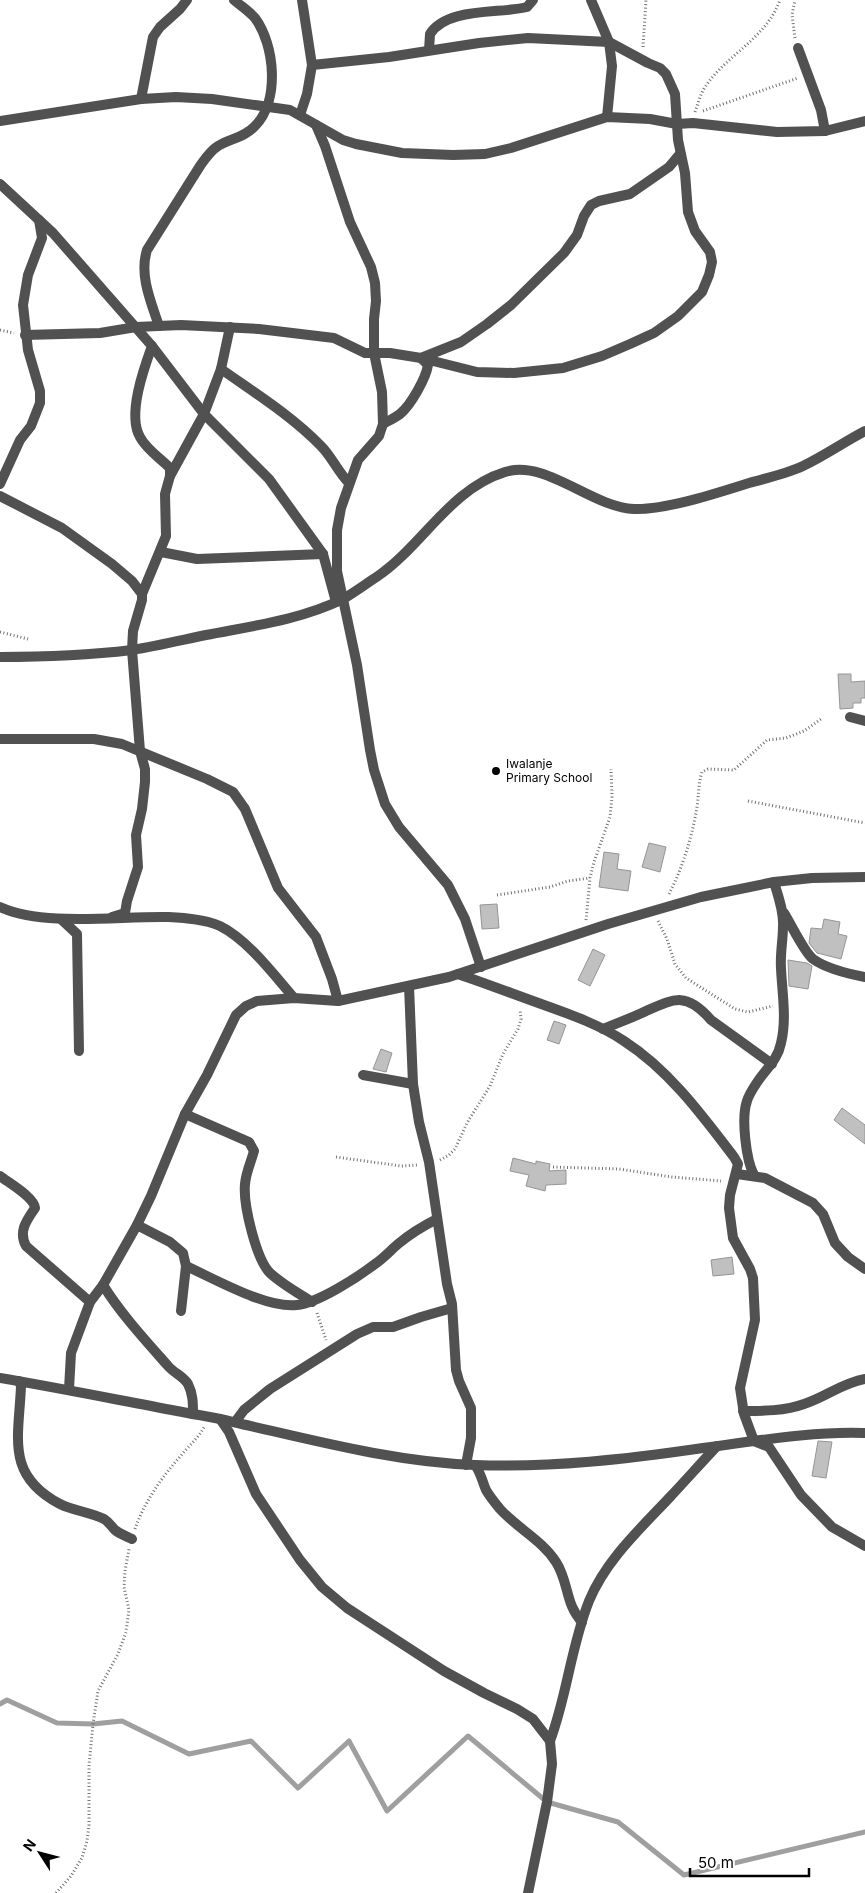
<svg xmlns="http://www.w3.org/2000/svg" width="865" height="1893" viewBox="0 0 865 1893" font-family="Inter,sans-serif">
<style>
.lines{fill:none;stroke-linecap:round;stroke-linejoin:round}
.stream{stroke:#9f9f9f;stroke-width:5}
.building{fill:#c0c0c0;stroke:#959595}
.path{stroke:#737373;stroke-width:3;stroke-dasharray:1 2.5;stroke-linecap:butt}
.minor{stroke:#515151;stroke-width:10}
.poi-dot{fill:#000;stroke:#fff;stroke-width:2}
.labels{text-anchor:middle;stroke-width:5;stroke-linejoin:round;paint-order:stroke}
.poi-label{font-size:12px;fill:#000;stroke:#fff;text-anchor:start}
</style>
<rect width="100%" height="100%" fill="#fff"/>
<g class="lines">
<polyline class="stream" points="0,1704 7,1700 57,1723 93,1724 122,1721 189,1754 251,1741 298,1788 349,1741 387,1811 468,1736 547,1802 618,1822 684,1875 865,1832"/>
</g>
<g class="building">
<polygon points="838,674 851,674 851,682 865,681 865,698 861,698 861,703 853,703 853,708 840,709"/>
<polygon points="649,843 666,847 660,872 642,867"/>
<polygon points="604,852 619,854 617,869 631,871 628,891 599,887"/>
<polygon points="497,904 499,928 482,929 480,905"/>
<polygon points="824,919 840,922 838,934 847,936 841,959 817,953 809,943 811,928 822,929"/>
<polygon points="593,949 605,955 590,986 578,980"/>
<polygon points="788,960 807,963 812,966 808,989 789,986"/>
<polygon points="554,1021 566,1025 559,1044 547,1040"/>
<polygon points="381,1049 392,1053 386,1072 373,1069"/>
<polygon points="842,1108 865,1125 865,1144 834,1120"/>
<polygon points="513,1158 536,1164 536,1161 550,1164 549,1171 566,1170 566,1184 546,1185 545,1191 526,1186 529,1175 510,1171"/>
<polygon points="732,1257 734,1274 713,1276 711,1260"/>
<polygon points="818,1441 832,1442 826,1478 812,1476"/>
</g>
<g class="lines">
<g class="path">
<polyline points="795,38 792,15 795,0"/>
<polyline points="643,47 646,0"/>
<polyline points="703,111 798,78"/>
<path d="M695,112c3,-8 5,-17 10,-25 22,-33 61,-48 75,-87"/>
<polyline points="0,330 14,333"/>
<polyline points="0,632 28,639"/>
<polyline points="748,801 865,823"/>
<path d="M669,894c14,-27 23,-57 28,-87 2,-12 1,-23 5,-35l6,-3 26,1 33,-30 19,-2 18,-7 17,-12"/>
<polyline points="497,895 550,887 568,881 590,878"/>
<polyline points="586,920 590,878 594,862 610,817 612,797 611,769"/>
<polyline points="658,921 667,939 675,964 686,978 735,1009 748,1012 773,1006"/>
<polyline points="336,1157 401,1166 417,1165"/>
<polyline points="440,1160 449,1155 455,1149 467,1123 490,1086 503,1054 518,1029 521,1019 520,1010"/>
<polyline points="553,1167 619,1169 672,1177 721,1181"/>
<polyline points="317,1313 326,1340"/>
<path d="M135,1529c9,-26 26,-51 44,-71 8,-11 19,-19 25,-31"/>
<polyline points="56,1893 71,1876 82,1858 87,1841 89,1825 89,1766 93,1724 98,1691 118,1654 126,1632 129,1610 124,1587 125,1571 129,1549"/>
</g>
<g class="minor">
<polyline points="591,0 609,42 612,66 607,117"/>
<polyline points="798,48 821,110 825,131"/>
<path d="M429,50l1,-16c17,-27 70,-20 97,-27l6,-7"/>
<polyline points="141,99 153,37 160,27 180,9 187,0"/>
<polyline points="300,115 307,94 312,65 302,0"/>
<polyline points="0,121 141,99 176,97 212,99 290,110 343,140 356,144 402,153 453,155 485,154 511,148 607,117 650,119 677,124 693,123 777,132 825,131 865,121"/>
<polyline points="316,125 325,146 350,222 371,267 375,283 376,301 374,319 374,353 382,392 383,424 379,436 358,460 341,508 337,530 337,571 357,665 370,750 374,770 385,804 399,827 448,885 465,919 481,967"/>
<polyline points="0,184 53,233 152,346 204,414 269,479 323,554 336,602"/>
<path d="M159,326c-8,-24 -20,-51 -12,-76l53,-84c5,-7 10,-15 18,-20 12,-7 27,-9 37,-20 25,-25 20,-81 0,-108 -6,-7 -14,-12 -21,-18"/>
<polyline points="25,335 100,333 136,327 181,325 259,329 334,338 365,353 390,353 421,358 477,372 514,373 563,368 602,356 630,344 654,333 678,316 702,292 709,275 712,262 710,252 695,231 688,212 685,173 678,140 675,94 666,74 660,68 648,63 609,42 528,38 479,43 389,57 312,65"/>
<path d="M152,346c-8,22 -25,69 -12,91 6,12 20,21 30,31v8"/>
<path d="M221,369c34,24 71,47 100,77 11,11 17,26 28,37"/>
<path d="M383,424c5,-3 12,-6 17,-10 11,-9 26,-36 28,-49l-7,-7 40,-16 26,-18 24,-19 53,-52 13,-18 7,-19 7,-11 8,-4 31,-7 39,-27 11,-13"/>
<polyline points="0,484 20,440 31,426 40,403 40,391 28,350 23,305 28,275 42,238 39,220"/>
<polyline points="0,496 62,528 112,564 132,581 142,594"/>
<polyline points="161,552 197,559 323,554"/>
<path d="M0,657c42,0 90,-2 132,-7 25,-4 50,-10 74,-15 46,-9 94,-15 137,-36 12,-7 24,-16 35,-23 45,-31 72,-87 127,-104 41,-13 86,35 129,37 32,1 83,-16 115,-26 18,-5 37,-9 54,-17 21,-10 41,-24 62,-35"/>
<polyline points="850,717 865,721"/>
<polyline points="0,739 94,739 122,744 207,779 233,792 245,809 278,888 316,937 332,979 338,1001"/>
<path d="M0,907c45,20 117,9 167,10 17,1 37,2 53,9 28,14 53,48 74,72"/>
<path d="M784,913c7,11 20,39 29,46 14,10 36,15 52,18"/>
<polyline points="112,917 125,913 127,901 138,867 136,835 142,809 145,782 145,769 140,751 132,650 133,631 142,600 142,594 166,536 165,494 170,476 204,414 221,369 230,327"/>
<polyline points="61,919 77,934 79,1051"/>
<path d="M458,974c29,10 58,21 86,31 28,10 56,20 80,36 45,29 78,74 110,116l4,7 -8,31 -1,13 4,30 17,31 3,9 2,42 -15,68 4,26 10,27 15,6 32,48 31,32 33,19"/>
<polyline points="409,986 413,1084 419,1122 429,1162 447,1284 452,1304 456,1370 459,1381 471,1408 471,1438 466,1465"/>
<path d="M603,1029c14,-6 29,-11 43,-18 29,-13 41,-19 65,9l61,44"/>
<polyline points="363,1075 413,1084"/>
<path d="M185,1114l64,28 5,9c-3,11 -8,21 -9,33 -2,20 11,75 25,89 12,11 28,20 42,29"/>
<polyline points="737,1174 765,1178 813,1203 823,1214 835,1243 848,1257 865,1269"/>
<path d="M754,1175c-8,-15 -13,-57 -7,-74 2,-7 7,-14 11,-20 9,-13 20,-22 23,-38 6,-24 1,-51 0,-75 -1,-14 2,-28 2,-42 1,-15 -5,-30 -9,-44"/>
<path d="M0,1176c9,7 34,21 35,32 -8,12 -17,23 -9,38l64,56"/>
<polyline points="137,1225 170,1242 183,1253 186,1266 181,1311"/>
<path d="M186,1266c29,13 81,43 111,39 21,-2 61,-28 78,-41 9,-6 16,-14 23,-20 12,-10 25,-18 39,-25"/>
<path d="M103,1285c18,29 42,55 65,81 6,7 15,10 20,18 5,10 5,19 5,30"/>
<path d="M0,1378c59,10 118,22 177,33 19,4 38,6 56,11 80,18 161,40 242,43 76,3 153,-6 228,-17 54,-7 108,-17 162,-15"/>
<path d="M19,1381l2,5c-2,51 -16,89 39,118 14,7 30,8 44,15 5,3 7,7 11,11 5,4 11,6 17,9"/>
<polyline points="69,1389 71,1353 90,1302 103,1285 137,1225 151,1196 185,1114 207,1075 236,1015 246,1006 257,1001 294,998 338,1001 449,977 608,924 701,897 774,882 812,878 865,877"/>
<path d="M743,1411c20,0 42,0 61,-7 22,-7 38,-21 61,-25"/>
<polyline points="220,1419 229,1432 256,1494 300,1560 322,1587 347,1608 444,1671 484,1693 517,1709 533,1719 550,1741 552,1764 547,1802 528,1893"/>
<polyline points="235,1422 244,1410 270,1389 357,1334 373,1327 393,1327 421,1317 452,1308"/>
<path d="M475,1465c6,8 7,16 11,25 4,7 9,13 14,19 17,19 42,31 56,53 13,20 9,42 26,60"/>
<path d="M550,1741c17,-45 21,-95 39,-140 17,-41 51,-72 81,-104 16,-17 31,-34 47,-51"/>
</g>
</g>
<circle class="poi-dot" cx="496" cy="771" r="5"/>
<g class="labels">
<g class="poi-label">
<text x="506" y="768">Iwalanje<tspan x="506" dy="14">Primary School</tspan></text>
</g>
</g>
<g transform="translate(40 1853) rotate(306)" stroke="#ffffff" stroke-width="4" paint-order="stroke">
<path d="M0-4L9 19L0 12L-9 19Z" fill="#000000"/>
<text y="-8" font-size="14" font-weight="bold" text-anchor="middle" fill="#000000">N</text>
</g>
<path d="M690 1868v8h119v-8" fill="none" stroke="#000000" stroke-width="2.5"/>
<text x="698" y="1868" font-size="15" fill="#000000" stroke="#ffffff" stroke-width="4" paint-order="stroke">50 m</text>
</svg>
